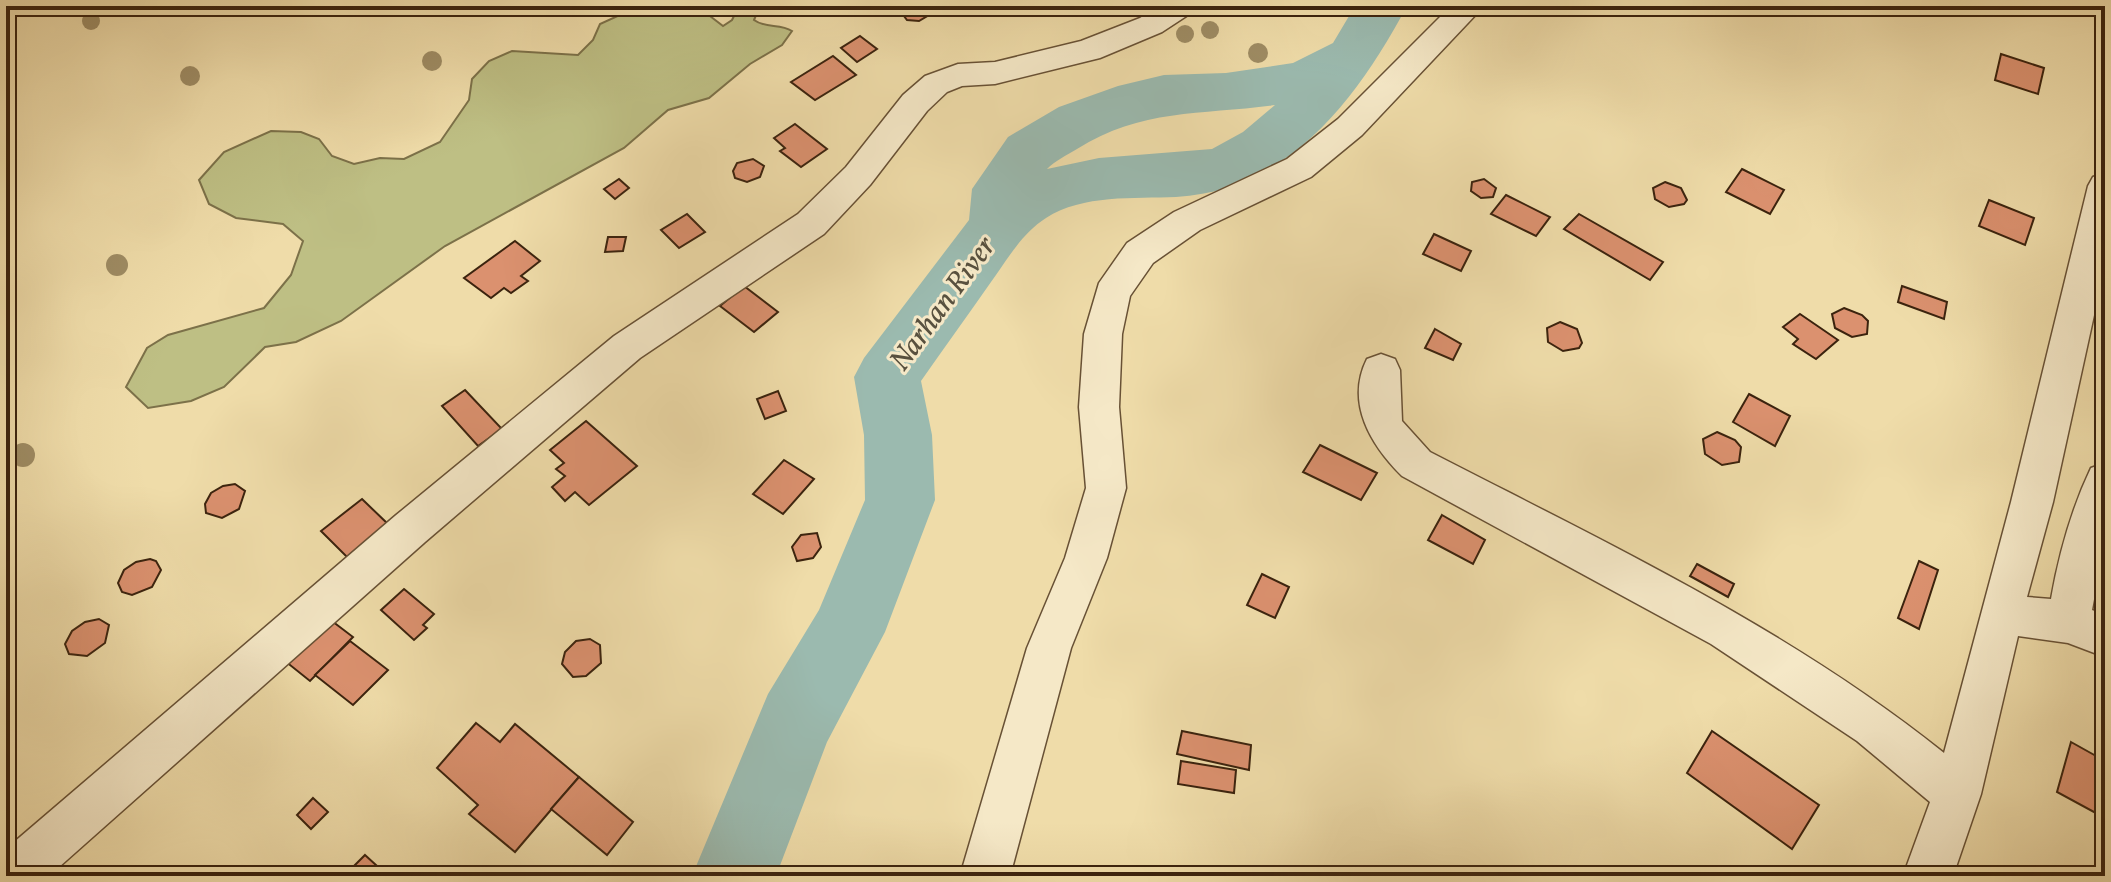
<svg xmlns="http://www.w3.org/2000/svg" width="2111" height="882" viewBox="0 0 2111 882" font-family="Vollkorn,serif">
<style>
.green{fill:#bebf84;stroke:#7c7149;stroke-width:2}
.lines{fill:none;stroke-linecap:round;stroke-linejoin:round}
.river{fill:#9bbaaf;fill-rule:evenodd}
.building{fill:#db916f;stroke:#3b230e;stroke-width:2}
.street-casing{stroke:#685135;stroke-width:3}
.street{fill:#f5e8c7;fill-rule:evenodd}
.tree{fill:#9e8c64}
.labels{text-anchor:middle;stroke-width:6;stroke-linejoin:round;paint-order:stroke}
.water-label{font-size:30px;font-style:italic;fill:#58503e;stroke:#f5e8c7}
</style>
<rect width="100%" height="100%" fill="#efdca9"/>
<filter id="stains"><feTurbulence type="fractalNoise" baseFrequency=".0025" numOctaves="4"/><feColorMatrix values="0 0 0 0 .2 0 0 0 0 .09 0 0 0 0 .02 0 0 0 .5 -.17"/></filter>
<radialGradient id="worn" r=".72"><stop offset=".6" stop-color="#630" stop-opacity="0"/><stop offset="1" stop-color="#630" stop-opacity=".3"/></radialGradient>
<path class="green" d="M626,6h79l1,7 17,13 9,-6 7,-14h21l-6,14c12,9 26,3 38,11l-10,14 -32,19 -41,34 -41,12 -44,38 -179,98 -104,75 -45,21 -31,5 -41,40 -33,14 -43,7 -22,-21 21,-39 21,-13 96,-27 27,-33 12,-34 -20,-17 -47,-6 -27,-14 -10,-24 25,-28 47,-21 30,1 18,7 13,17 22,8 26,-6 24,1 36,-17 29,-42 3,-21 17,-18 23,-10 66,4 15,-15 7,-16 20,-9z"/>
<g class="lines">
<path class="river" d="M1355,6h52c-49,91 -117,185 -231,191 -42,2 -93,-3 -130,21 -24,15 -39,42 -55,64 -23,33 -47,66 -70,99l11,54 3,65 -50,132 -58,110 -51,134h-84l76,-182 51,-84 46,-110 -1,-65 -10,-58 10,-19 105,-138 3,-31 36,-52 51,-30 59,-21 46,-11 62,-2 67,-10 40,-20zM1275,105l-32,27 -31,17 -113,9 -52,11c8,-8 20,-14 30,-20 65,-41 125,-34 198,-44z"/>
</g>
<g class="building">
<polygon points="905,6 926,6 929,15 919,21 907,20 901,12"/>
<polygon points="860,36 877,49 857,62 841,48"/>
<polygon points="2001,54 2044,68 2038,94 1995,80"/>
<polygon points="833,56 856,75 815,100 791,82"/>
<polygon points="795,124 827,149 801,167 780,151 785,148 774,138"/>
<polygon points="753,159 764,166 760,177 747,182 735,178 733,171 737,163"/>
<polygon points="1742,169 1784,190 1770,214 1726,192"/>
<polygon points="619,179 629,188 615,199 604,189"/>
<polygon points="1484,179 1496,188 1493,197 1481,198 1471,191 1472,182"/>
<polygon points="1665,182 1681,188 1687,200 1684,204 1669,207 1655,199 1653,188"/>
<polygon points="1506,195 1550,217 1536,236 1491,214"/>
<polygon points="1989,200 2034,218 2025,245 1979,226"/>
<polygon points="687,214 705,232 679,248 661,230"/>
<polygon points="1579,214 1663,262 1650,280 1564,229"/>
<polygon points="1434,234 1471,251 1461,271 1423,254"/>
<polygon points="608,237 626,237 623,251 605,252"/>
<polygon points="515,241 540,261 521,276 528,281 511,293 504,288 491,298 464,278"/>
<polygon points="744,286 778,312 754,332 720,306"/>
<polygon points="1902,286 1947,302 1944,319 1898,302"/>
<polygon points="1844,308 1862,315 1868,321 1867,334 1852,337 1835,328 1832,314"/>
<polygon points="1800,314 1838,340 1816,359 1793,344 1798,339 1783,327"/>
<polygon points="1560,322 1577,329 1582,343 1579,348 1563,351 1548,342 1547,328"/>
<polygon points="1435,329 1461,344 1453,360 1425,348"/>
<polygon points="465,390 502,429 478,446 442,406"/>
<polygon points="778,391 786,411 765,419 757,399"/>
<polygon points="1749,394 1790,416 1775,446 1733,422"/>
<polygon points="586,421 637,466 589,505 575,492 565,501 552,487 565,476 556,469 564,463 550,450"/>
<polygon points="1717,432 1735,440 1741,447 1739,462 1722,465 1705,454 1703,439"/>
<polygon points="1320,445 1377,473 1361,500 1303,472"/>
<polygon points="784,460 814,479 783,514 753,494"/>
<polygon points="235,484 245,491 239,509 222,518 206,513 205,504 211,493 223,486"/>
<polygon points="362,499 390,526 349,559 321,531"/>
<polygon points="1442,515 1485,540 1473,564 1428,540"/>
<polygon points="817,533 821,547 813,558 797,561 792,547 801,535"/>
<polygon points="150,559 156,561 161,570 152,587 132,595 122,592 118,583 124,570 136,562"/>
<polygon points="1919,561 1938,570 1919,629 1898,618"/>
<polygon points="1697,564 1734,584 1728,597 1690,576"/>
<polygon points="1262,574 1289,587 1275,618 1247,605"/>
<polygon points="404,589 434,614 423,625 427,628 414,640 381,610"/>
<polygon points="328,618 353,637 310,681 285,661"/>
<polygon points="99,619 109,625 105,643 87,656 69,654 65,644 72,631 85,622"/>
<polygon points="590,639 600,645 601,663 586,676 573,677 562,664 565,652 576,641"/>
<polygon points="350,641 388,670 353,705 315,675"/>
<polygon points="476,723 500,742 515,724 579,777 515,852 469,814 478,805 437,768"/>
<polygon points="1182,731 1251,745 1249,770 1177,754"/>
<polygon points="1712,731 1819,805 1792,849 1687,773"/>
<polygon points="2071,742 2105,761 2105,818 2057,792"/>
<polygon points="1181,761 1236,770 1234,793 1178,784"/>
<polygon points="579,777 633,822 607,855 551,809"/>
<polygon points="313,798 328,812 311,829 297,815"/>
<polygon points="365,855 388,876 344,876"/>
<polygon points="177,869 184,869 195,876 162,876"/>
</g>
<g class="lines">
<defs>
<g id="street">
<polygon points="1158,6 1195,6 1191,13 1162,32 1100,58 995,84 962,86 947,92 927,111 870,185 824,234 640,358 425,542 49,876 6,876 6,849 395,516 614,336 798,214 846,167 903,95 925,76 958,64 995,62 1081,41 1140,18"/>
<polygon points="1451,6 1484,6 1362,135 1311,177 1200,230 1153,263 1130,296 1122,334 1119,407 1126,488 1107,558 1071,648 1010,876 960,876 1027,648 1065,558 1086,488 1079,407 1084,334 1099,283 1127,243 1174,212 1287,159 1338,119"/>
<path d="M2105,173v92l-52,237 -26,95 24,2c8,-45 20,-89 40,-131l14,-5v77l-13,70 13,5v42l-37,-14 -50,-7 -37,158 -28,82h-50l27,-74 -73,-61 -146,-97 -309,-168c-31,-31 -57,-73 -35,-117l14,-5 14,5 5,11 2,51 28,31c176,91 358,176 514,301l67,-251 77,-316 5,-9z"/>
</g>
</defs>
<use href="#street" class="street-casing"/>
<use href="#street" class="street"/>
</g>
<g class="tree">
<circle cx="91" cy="21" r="9"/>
<circle cx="1210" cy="30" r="9"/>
<circle cx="1185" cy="34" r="9"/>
<circle cx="1258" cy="53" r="10"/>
<circle cx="432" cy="61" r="10"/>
<circle cx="190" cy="76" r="10"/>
<circle cx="117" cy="265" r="11"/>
<circle cx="23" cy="455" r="12"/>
</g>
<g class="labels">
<g class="water-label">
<text transform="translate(942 303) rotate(-54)" y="10">Narhan River</text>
</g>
</g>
<rect width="2111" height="882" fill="none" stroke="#efdca9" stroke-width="32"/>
<rect x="8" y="8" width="2095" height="866" fill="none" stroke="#3b230e" stroke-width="4"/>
<rect x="16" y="16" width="2079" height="850" fill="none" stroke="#3b230e" stroke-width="2"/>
<rect width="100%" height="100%" filter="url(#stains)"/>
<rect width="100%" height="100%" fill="url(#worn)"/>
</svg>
